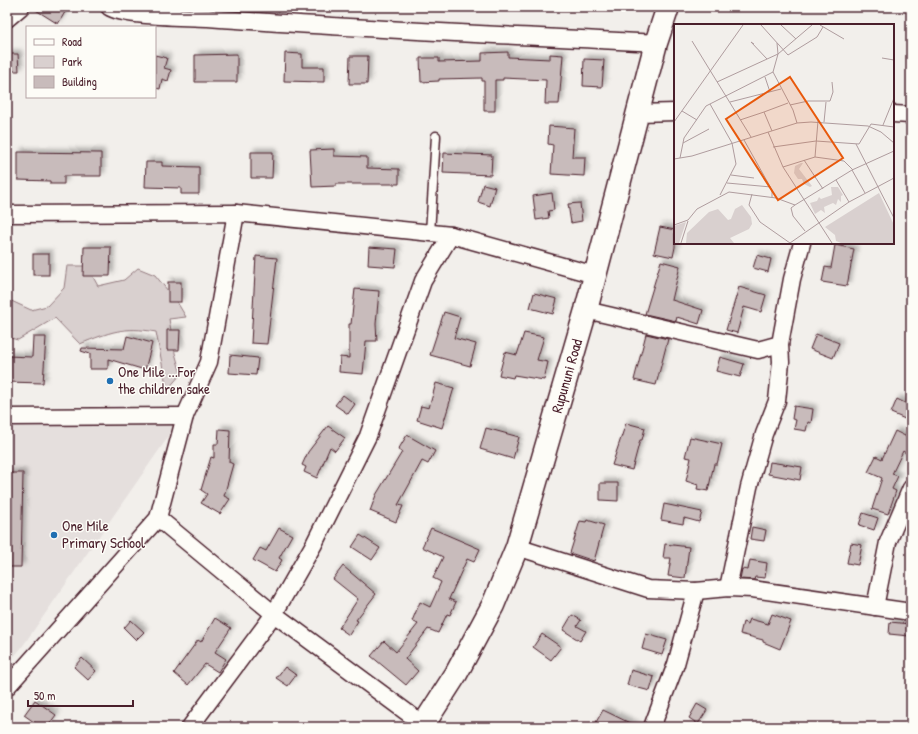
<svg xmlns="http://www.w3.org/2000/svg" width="918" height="734" viewBox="0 0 918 734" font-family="'Patrick Hand',sans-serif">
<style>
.built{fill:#e5dfdd}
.green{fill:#d9d0cf;stroke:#92787d}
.building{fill:#c8bbbb;stroke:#4a1f2b;filter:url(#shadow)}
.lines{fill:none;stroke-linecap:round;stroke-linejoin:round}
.lane-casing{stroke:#4a1f2b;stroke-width:11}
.street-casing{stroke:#4a1f2b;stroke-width:19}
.primary-casing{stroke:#4a1f2b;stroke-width:25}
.lane{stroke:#fdfcf7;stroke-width:8}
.street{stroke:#fdfcf7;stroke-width:16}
.primary{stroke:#fdfcf7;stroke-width:22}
.poi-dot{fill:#1f6fb2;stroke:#fdfcf7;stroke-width:1.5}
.labels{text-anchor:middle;stroke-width:3;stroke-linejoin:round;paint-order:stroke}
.poi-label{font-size:15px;fill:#4a1f2b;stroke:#fdfcf7;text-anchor:start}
.street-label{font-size:15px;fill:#4a1f2b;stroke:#fdfcf7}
.inset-road{fill:none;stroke:#af9c9e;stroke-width:1}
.view{fill:#e8590c;fill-opacity:0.15;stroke:#e8590c;stroke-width:2}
.inset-edge{fill:none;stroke:#4a1f2b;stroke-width:2}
</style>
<defs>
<filter id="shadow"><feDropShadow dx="3.5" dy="-3.5" stdDeviation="2" flood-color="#0004"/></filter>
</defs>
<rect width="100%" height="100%" fill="#f2efeb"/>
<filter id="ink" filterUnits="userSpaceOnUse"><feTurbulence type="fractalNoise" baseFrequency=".025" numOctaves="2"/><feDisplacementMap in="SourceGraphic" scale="8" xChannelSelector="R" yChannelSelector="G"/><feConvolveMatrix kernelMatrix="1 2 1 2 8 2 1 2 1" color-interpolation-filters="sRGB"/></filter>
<g filter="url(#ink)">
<polygon class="built" points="180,420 22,647 7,665 7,424"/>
<path class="green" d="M67,266h20l11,20 26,-6 14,-12 17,7 22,27 9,15 -17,2 6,34 6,21 -14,16 -11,-58c-32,-6 -46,0 -76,12l-25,-26 -37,22 -11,-3v-38l24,11 16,-4 17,-18z"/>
<g class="building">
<polygon points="31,7 68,7 58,24"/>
<polygon points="508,52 508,57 550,59 550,54 563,55 559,104 545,104 546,80 503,78 503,80 495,80 495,111 484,111 484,81 482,81 482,78 439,79 439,81 421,82 420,58 439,58 439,62 482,61 482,53"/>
<polygon points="285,53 302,54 302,67 324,67 324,82 284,81"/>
<polygon points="7,54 18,54 19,71 7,71"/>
<polygon points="237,54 237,82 195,82 195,55"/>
<polygon points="155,55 167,58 164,68 171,70 168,81 162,79 160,89 155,88"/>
<polygon points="350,56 368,56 367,84 349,84"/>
<polygon points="584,59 604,60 602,87 583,86"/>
<polygon points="549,126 574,128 572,157 585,157 584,176 551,174 553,145 548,144"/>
<polygon points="334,149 334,156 367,157 367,168 399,169 399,184 336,184 336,186 312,187 310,150"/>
<polygon points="18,152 101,153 101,176 64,176 64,184 50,184 50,181 18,180"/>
<polygon points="251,152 273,152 272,178 251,178"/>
<polygon points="444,153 492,155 491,175 443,173"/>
<polygon points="146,162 162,162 162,166 199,167 199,194 181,194 181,188 145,187"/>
<polygon points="483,184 495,187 490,206 478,202"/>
<polygon points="552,193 554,210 548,211 549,218 536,220 533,196"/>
<polygon points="580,203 582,221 571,223 568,204"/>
<polygon points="660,227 675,230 675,247 673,257 654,253"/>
<polygon points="835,245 854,249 847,286 822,282 825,267 831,268"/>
<polygon points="84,247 111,247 110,276 83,276"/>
<polygon points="369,247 397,249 395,267 368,265"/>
<rect x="33" y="254" width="16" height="21"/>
<polygon points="757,255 771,259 768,272 753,268"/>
<polygon points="256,256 277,258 267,344 251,343"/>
<polygon points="661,261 680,266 672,300 703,310 699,324 677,317 676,321 645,314"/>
<rect x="168" y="282" width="13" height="20"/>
<polygon points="739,287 766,295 761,312 744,307 737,333 726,330"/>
<polygon points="355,289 379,291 376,324 377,341 366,341 363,374 339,372 340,357 349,358 349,324 351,324"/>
<polygon points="534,293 557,299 553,314 530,308"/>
<polygon points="444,312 460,317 454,338 476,344 470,366 430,355"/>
<polygon points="167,330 180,330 179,350 167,350"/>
<polygon points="524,333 544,337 537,360 548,362 544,380 514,375 513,378 499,375 505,352 517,355"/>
<polygon points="646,334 668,339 656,385 634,380"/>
<polygon points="816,334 839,343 833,358 810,349"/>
<polygon points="127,336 152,343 145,370 108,359 108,369 90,369 90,354 81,351 82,348 124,349"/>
<polygon points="33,337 46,337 43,383 7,382 7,356 32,357"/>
<polygon points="230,355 258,358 256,375 229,373"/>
<polygon points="720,357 744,364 740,377 716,371"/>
<polygon points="436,383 454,388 442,428 417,420 421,406 429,408"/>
<polygon points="343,395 355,404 348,414 335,405"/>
<polygon points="897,399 911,406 905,419 891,413"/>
<polygon points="794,406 813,409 811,423 808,422 806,431 794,429 796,420 792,419"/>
<polygon points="626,423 645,428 642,440 640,440 632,470 612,465"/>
<polygon points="328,426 345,438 335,451 330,447 317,478 304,472 306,467 302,465 308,452"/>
<polygon points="486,428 519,437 513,459 480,449"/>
<polygon points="219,429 230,430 229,462 233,464 224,496 230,499 220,514 201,503 207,494 201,490 211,457 214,458 214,444 218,444"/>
<polygon points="895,431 911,439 911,441 906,453 903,451 892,474 898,476 892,489 896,491 888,514 872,509 882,478 868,472 876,456 882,459"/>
<polygon points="407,435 435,451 428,464 422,461 408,487 398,505 403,506 396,522 370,511 376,495 402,452 398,450"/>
<polygon points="690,437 722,444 717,464 714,464 708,491 697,489 698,485 686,481 691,458 685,457"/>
<polygon points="770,462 802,467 800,480 768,474"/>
<polygon points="7,473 23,473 21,567 7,567"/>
<polygon points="600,483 618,483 618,501 600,500"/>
<polygon points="664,504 702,512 699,522 684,518 683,524 661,520"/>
<polygon points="863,513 878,518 874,530 859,525"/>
<polygon points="587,520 604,525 594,561 570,553 580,521 586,522"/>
<polygon points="752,527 766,530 764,541 750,539"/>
<polygon points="279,528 292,535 279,558 282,560 275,572 253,560 260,548 266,551"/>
<polygon points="431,528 480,549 474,562 467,559 449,599 456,602 450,615 447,614 438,633 428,629 405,659 418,671 406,685 371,656 384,641 396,652 418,624 412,621 420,602 430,607 441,582 433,578 443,557 422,547"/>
<polygon points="360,535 380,548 372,560 352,547"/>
<polygon points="851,543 862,545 858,565 847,563"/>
<polygon points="665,544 689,547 685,578 668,576 671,558 663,558"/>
<polygon points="750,560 767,563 765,578 755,577 754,580 740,579 742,569 748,570"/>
<polygon points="343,566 376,594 356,620 358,621 349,635 339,628 358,599 333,579"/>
<polygon points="772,614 791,621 780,649 763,642 763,640 740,634 743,622 748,624 750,619 768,624"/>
<polygon points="572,615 581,620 577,626 586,631 580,641 563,630"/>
<polygon points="215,618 231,628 215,652 226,659 218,672 205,664 188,685 174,673 198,640 201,642"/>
<polygon points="131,620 144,632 136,640 124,628"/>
<polygon points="890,622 910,624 909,636 889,634"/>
<polygon points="542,634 561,647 551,660 533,647"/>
<polygon points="646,634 667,640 662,655 642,649"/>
<polygon points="82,658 96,671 88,680 74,667"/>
<polygon points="285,667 296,675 288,686 276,678"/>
<polygon points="631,670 654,677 650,691 627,685"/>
<polygon points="35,700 56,715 47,727 41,727 24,715"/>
<polygon points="697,704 707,710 698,724 689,718"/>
<polygon points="603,710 638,727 601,727 595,724"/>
</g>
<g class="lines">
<defs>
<polyline id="lane" points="430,233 436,136"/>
<g id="street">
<path d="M109,7c14,10 78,10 99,11 149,11 298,17 448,25"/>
<polyline points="7,19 21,7"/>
<polyline points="638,113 675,112"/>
<polyline points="893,114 911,115"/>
<polyline points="7,214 236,213 451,235 595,275"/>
<polyline points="586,310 758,350 780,344 792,279 802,243"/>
<polyline points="7,417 185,416"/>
<polyline points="158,518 274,614 424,725"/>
<polyline points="517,547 648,589 696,591 728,588 752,589 911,612"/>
<polyline points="728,588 749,487 764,434 777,401 781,362 780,344"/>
<polyline points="875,607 888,542 911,488"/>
<polyline points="7,687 158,518 185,416 209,362 236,213"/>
<polyline points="190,727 274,614 314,544 368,436 423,281 451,235"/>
<polyline points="652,727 676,664 696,591"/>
</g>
<polyline id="primary" points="422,727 456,674 493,605 517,547 586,310 656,43 668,7"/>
</defs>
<use href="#lane" class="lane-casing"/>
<use href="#street" class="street-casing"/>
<use href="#primary" class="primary-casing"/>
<use href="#lane" class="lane"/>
<use href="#street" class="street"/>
<use href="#primary" class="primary"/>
</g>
</g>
<g class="poi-dot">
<circle cx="110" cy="381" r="4"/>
<circle cx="54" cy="535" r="4"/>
</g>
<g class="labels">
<g class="poi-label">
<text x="118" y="377">One Mile ...For<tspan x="118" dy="17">the children sake</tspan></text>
<text x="62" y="531">One Mile<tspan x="62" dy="17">Primary School</tspan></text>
</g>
<g class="street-label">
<text transform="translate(567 376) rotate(-74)" y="5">Rupununi Road</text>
</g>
</g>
<g transform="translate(674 24)">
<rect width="220" height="220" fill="#f2efeb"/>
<path d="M127,139h2l-4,6 13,17 -2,1 -6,-3 -2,-5h-4l-4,-6 1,-7zM157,163h7l5,8 -2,1v6l-3,-3 -2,6 -3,-2 -9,4 1,6 -4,-3 -6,4 -5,-11 7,-2 2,-4 2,2 11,-4zM205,169l15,32v18h-53l-5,-2 -1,-6 -10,-8zM68,181l9,12 1,7 -3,5 -19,9 4,5h-48l1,-10 22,-21 9,-3 10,11 3,-1 4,-10zM12,198l-7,21h-5v-17z" fill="#d9d0cf"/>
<path class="inset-road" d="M87,1l27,30 29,-18 6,-10M107,1l15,14M146,1l24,14M18,17l59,96M103,19l1,11 -5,18 20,38 4,13M80,20l-3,-2 16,17M208,34l12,2M91,53l5,15M43,58l61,-28 34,-29M56,78l51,-13M36,80l22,39 4,21 -16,31M116,81l18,-4h22l3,-9 -1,-10M8,87l15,9M90,88l24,-9M66,96l24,-8 8,19M0,98l69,-97M150,98l2,-20M209,101l11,-27M94,108l15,35 49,76M70,116l28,50v7M9,119l26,-14M182,120l38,74M99,123l43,-6 43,3 12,-20 23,3M141,133l3,-36M6,134l4,-20 22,-32 67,-34M0,135l18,-3 105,-33 14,-1 57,4 13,6 13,11M130,136l19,29M109,143l32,-10 29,4 9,9M178,146l13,23M57,151l23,3M162,156l13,22M53,159l44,4M78,170l-3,11 11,17 30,21M0,201l14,-5 9,-11 32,-17 47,6 19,7M131,207l-12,-15 -2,-8 4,-3 57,-35 42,-19M7,219l7,-22M116,219l59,-41 45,-24"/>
<path class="view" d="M116,53l53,81 -65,42 -52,-81z"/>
<rect width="220" height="220" class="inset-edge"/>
</g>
<rect width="918" height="734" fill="none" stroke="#fdfcf7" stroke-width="24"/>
<rect x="12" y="12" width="894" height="710" fill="none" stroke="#4a1f2b" stroke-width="1.5" filter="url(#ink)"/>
<rect x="26" y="26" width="130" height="72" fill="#fdfcf7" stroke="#b5a4a5"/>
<rect x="34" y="39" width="20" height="6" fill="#fdfcf7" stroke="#b5a4a5"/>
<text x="62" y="46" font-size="12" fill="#4a1f2b">Road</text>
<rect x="34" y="56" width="20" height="12" fill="#d9d0cf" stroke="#b5a4a5"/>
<text x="62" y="66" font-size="12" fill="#4a1f2b">Park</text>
<rect x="34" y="76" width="20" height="12" fill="#c8bbbb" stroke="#b5a4a5"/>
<text x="62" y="86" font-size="12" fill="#4a1f2b">Building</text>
<path d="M28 700v6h105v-6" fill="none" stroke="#4a1f2b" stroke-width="2"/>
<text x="34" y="700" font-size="12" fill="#4a1f2b" stroke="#fdfcf7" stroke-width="3" paint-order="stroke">50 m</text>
</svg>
